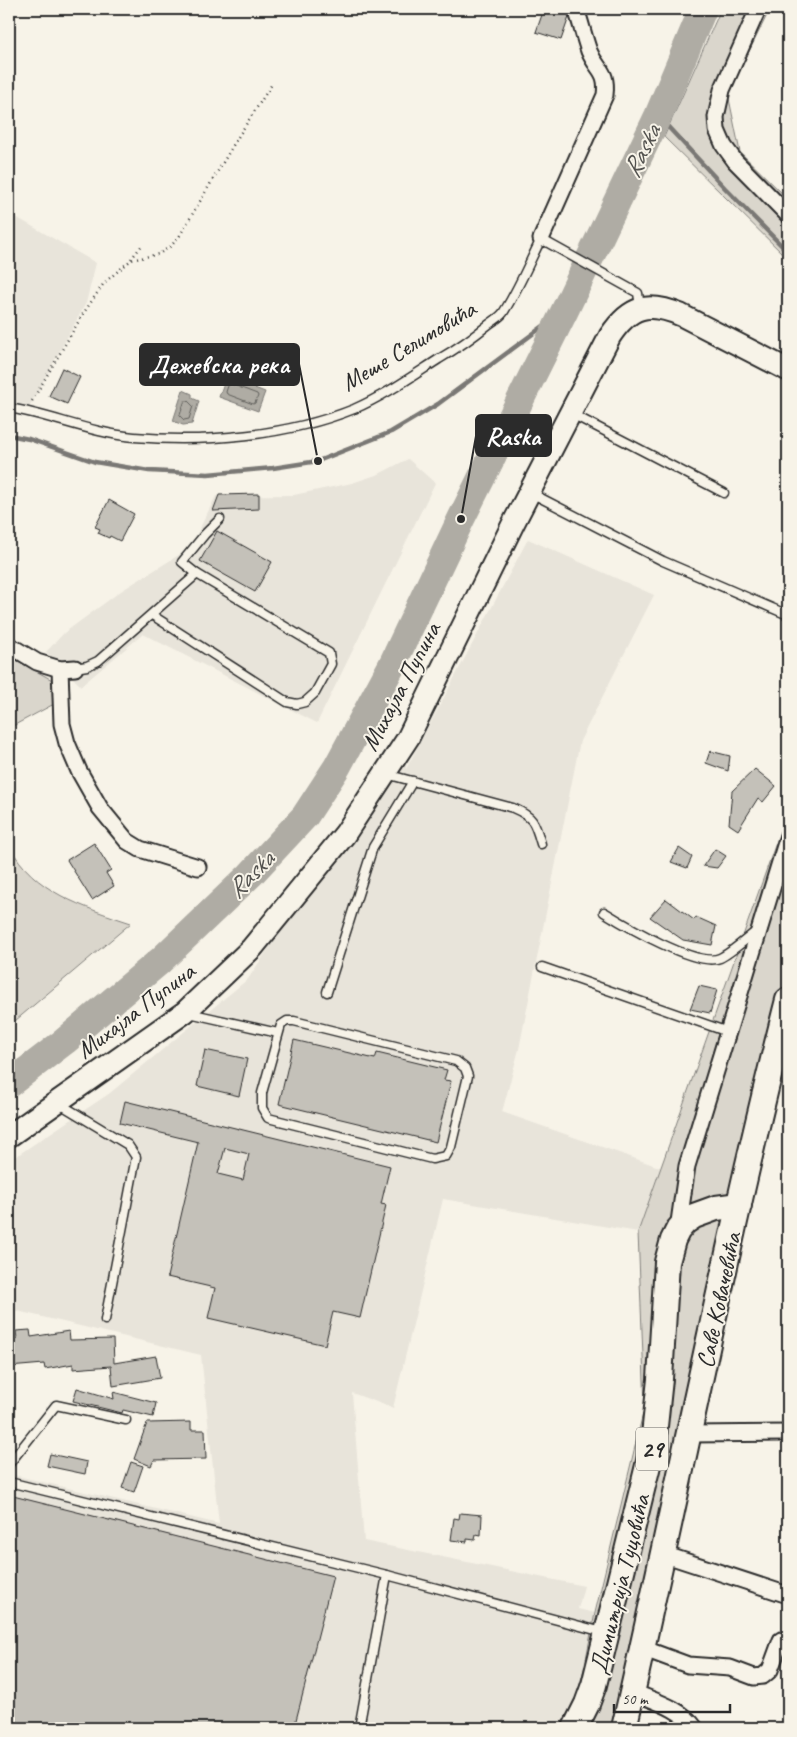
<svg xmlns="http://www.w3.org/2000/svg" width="797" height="1737" viewBox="0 0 797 1737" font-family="Caveat,sans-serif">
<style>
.built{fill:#e8e4da}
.green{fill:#dad6cc;stroke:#82807c}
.water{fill:#afaca4;stroke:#7a7874}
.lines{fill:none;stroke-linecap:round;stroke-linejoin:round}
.shore{stroke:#605f5b;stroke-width:1}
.stream{stroke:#7a7874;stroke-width:4.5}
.river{stroke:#afaca4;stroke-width:28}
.building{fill:#c4c1b9;stroke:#2b2b2b;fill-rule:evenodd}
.lane-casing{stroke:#2b2b2b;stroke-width:11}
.street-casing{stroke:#2b2b2b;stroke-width:19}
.secondary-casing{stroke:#2b2b2b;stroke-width:25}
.primary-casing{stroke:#2b2b2b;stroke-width:28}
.path{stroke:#2b2b2b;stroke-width:2.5;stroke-dasharray:1 4;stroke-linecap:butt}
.lane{stroke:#f7f3e8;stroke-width:8}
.street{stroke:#f7f3e8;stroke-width:15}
.secondary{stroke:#f7f3e8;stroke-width:21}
.primary{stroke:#f7f3e8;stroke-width:24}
.labels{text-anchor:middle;stroke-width:4;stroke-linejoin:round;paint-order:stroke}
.shield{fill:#f7f3e8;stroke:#686764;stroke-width:1}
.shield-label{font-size:24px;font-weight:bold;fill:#2b2b2b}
.street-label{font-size:25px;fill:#2b2b2b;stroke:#f7f3e8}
.water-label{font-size:26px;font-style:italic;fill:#53524f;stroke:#f7f3e8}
.leader{fill:none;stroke:#2b2b2b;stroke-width:2}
.callout-dot{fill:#2b2b2b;stroke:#f7f3e8;stroke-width:2}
.callout{fill:#2b2b2b;stroke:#2b2b2b;stroke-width:2}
.callout-label{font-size:26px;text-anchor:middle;font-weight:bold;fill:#fff}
</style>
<rect width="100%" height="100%" fill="#f7f3e8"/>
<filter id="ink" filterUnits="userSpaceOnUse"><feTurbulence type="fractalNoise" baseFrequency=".02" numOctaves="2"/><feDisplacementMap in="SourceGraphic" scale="10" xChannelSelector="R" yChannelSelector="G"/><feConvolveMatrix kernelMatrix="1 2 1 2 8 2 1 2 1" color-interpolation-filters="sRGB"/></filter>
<g filter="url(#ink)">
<g class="built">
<polygon points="9,213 96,263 86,303 27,411 9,408"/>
<polygon points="408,459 435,483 317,723 143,634 81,686 46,652 64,633 121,591 190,548 216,496 294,495 352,483 379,474"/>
<polygon points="528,539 654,595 580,741 519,1049 502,1112 662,1168 638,1232 443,1199 393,1408 352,1393 364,1541 584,1586 578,1609 595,1613 584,1669 573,1710 563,1728 9,1728 9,1474 219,1524 201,1355 9,1309 9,1161 110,1093 248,979 345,834 408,738 406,769"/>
</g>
<g class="green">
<polygon points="721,9 770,9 728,94 740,152 788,199 788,259 664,137"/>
<polygon points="9,656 54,681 54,704 9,728"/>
<polygon points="788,809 788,1025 630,1728 563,1728 573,1710 584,1669 595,1613 645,1405 638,1232"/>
<path d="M9,845c24,47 74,62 122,78l-122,103z"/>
</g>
<g class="water">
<polygon points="226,377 265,392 258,411 219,397"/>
<polygon points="183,390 192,394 192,398 199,401 192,424 183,425 173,421"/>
</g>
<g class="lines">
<g class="shore">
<polygon points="231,384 257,394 258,396 255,403 253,404 227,394 226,392 228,386"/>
<polygon points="185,401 188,401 193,406 189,419 184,420 180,416"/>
</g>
<g class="stream">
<polyline points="658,116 725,188 788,252"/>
<polyline points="9,435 29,439 95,462 149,471 208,474 273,468 318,461 391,432 438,404 565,310"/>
</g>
<polyline class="river" points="9,1084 65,1041 160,961 250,875 305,816 337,767 391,667 461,519 565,310 658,116 703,9"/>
</g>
<g class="building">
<polygon points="544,9 556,9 567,13 569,17 561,40 536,32"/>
<polygon points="62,368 80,377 67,404 49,396"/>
<polygon points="259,494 259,509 213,511 219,495"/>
<polygon points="109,500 134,514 120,541 110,536 109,538 98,533 100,529 95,527"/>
<polygon points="217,531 272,562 255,592 200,561"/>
<polygon points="710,751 730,756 728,771 706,763"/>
<polygon points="755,769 776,786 763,802 758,798 738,830 729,824 732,791"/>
<polygon points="94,843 111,870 106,873 114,886 92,900 67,860"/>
<polygon points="679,848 692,857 687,868 671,862"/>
<polygon points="715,849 726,856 717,868 703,866"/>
<polygon points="666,899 694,920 696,917 716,926 712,945 683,940 650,917"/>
<polygon points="699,986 717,990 710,1013 690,1009"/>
<polygon points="294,1040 375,1059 377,1053 447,1070 444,1080 451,1081 436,1142 279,1104"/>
<polygon points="205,1050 247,1059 239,1096 197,1086"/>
<path d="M125,1101l265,65 -9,38 5,1 -26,113 -27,-6 -8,33 -117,-27 7,-30 -48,-11 31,-135 -78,-19zM225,1148l24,6 -6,26 -25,-6z"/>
<polygon points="30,1330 31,1337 69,1331 70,1340 113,1339 114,1363 156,1356 160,1378 113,1386 111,1366 73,1369 73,1364 45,1369 44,1364 9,1367 9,1340 17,1339 16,1331"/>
<polygon points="77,1388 114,1399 113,1392 156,1403 153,1417 123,1410 122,1413 73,1401"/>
<polygon points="191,1422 191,1430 205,1430 206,1459 154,1460 151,1466 134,1459 147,1423"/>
<polygon points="50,1454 87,1462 85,1474 47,1466"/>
<polygon points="131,1462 143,1466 134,1492 122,1488"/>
<polygon points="9,1495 333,1576 294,1728 9,1728"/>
<polygon points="460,1513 482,1515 481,1535 476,1534 475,1540 467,1539 467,1542 451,1540 454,1518 459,1519"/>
</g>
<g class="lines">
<defs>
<g id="lane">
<path d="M9,408c42,7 82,25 125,29 71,6 153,-1 220,-28 30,-13 57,-32 85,-50 17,-10 33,-21 49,-34 5,-4 11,-7 15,-12 15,-23 26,-50 38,-74l97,54 2,14"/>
<polyline points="572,414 724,493"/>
<polyline points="531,493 663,561 788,615"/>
<polyline points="197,574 182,562 205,534 220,519"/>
<polyline points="75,668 87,666 98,661 197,574 329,653 331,664 315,693 305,702 297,704 287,702 152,615"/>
<path d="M386,774l127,34c21,9 22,15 28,36"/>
<path d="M604,912c21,13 93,56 116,46 11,-5 27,-20 38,-28"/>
<polyline points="542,967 728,1032"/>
<polyline points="327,992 373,847 413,781"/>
<polyline points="189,1013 278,1033"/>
<polygon points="287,1021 294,1021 456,1061 465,1068 468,1076 451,1147 446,1156 432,1159 268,1118 262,1108 262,1093 281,1025"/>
<polyline points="60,1104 128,1145 136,1157 105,1320"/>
<polyline points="9,1464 56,1405 126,1420"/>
<polyline points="9,1482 387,1575 603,1632"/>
<polyline points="359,1728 387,1575"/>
</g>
<g id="street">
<polyline points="758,9 722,90 716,117 717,130 724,146 735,161 788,215"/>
<path d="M541,239l64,-144c3,-25 -8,-24 -16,-44 -5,-14 -8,-28 -13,-42"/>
<polyline points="9,645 37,662 60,669 75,668"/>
<polyline points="60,669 62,724 67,743 79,771 100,808 127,841 140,849 198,867"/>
<polyline points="678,1229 687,1166 788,836"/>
<polyline points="689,1434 788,1433"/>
<polyline points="663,1554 788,1595"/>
<polyline points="642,1648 688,1665 730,1668 754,1677 763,1676 770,1670 781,1640"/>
<path d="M633,1692c21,9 48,16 62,36"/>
</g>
<path id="secondary" d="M9,1136l176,-124 67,-64 93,-114 63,-96 106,-216 96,-186c20,-30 38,-35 71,-21l107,55"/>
<g id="primary">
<polyline points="575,1728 587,1704 594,1685 653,1445 660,1379 667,1262 673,1240 678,1230 685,1222 694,1216 716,1208 739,1205"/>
<path d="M624,1728c56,-242 102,-487 164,-728"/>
</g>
</defs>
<use href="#lane" class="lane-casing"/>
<use href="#street" class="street-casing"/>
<use href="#secondary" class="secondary-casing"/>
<use href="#primary" class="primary-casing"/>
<g class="path">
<polyline points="131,259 143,244"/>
<polyline points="32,401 83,314 104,283 131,260 159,254 171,246 179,237 238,137 272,84"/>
</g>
<use href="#lane" class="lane"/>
<use href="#street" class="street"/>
<use href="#secondary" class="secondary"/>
<use href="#primary" class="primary"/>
</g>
</g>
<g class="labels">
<rect class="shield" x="636" y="1427.5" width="32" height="43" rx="4"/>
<g class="shield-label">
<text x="652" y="1457">29</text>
</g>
<g class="street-label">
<text transform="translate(408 345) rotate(-31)" y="9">Меше Селимовића</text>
<text transform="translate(400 686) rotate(-62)" y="9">Михајла Пупина</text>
<text transform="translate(135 1010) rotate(-37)" y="9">Михајла Пупина</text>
<text transform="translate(718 1300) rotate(-78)" y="9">Саве Ковачевића</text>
<text transform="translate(619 1584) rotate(-76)" y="9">Димитрија Туцовића</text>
</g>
<g class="water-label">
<text transform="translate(641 151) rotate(-64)" y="9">Raska</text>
<text transform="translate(250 874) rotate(-45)" y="9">Raska</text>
</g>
</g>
<path class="leader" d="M318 461L299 364M461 519L476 436"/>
<g class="callout-dot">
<circle cx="318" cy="461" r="5"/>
<circle cx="461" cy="519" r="5"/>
</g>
<g class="callout">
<rect x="140" y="344" width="159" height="41" rx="5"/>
<rect x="476" y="415" width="75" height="41" rx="5"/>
</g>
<g class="callout-label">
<text x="219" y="373">Дежевска река</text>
<text x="513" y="445">Raska</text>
</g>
<rect width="797" height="1737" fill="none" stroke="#f7f3e8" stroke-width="30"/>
<rect x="15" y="15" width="767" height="1707" fill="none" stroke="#2b2b2b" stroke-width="2" filter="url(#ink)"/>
<path d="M614 1704v8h116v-8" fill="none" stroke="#2b2b2b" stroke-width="2.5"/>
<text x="622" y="1704" font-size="15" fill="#2b2b2b" stroke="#f7f3e8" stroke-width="4" paint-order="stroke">50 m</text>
</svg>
